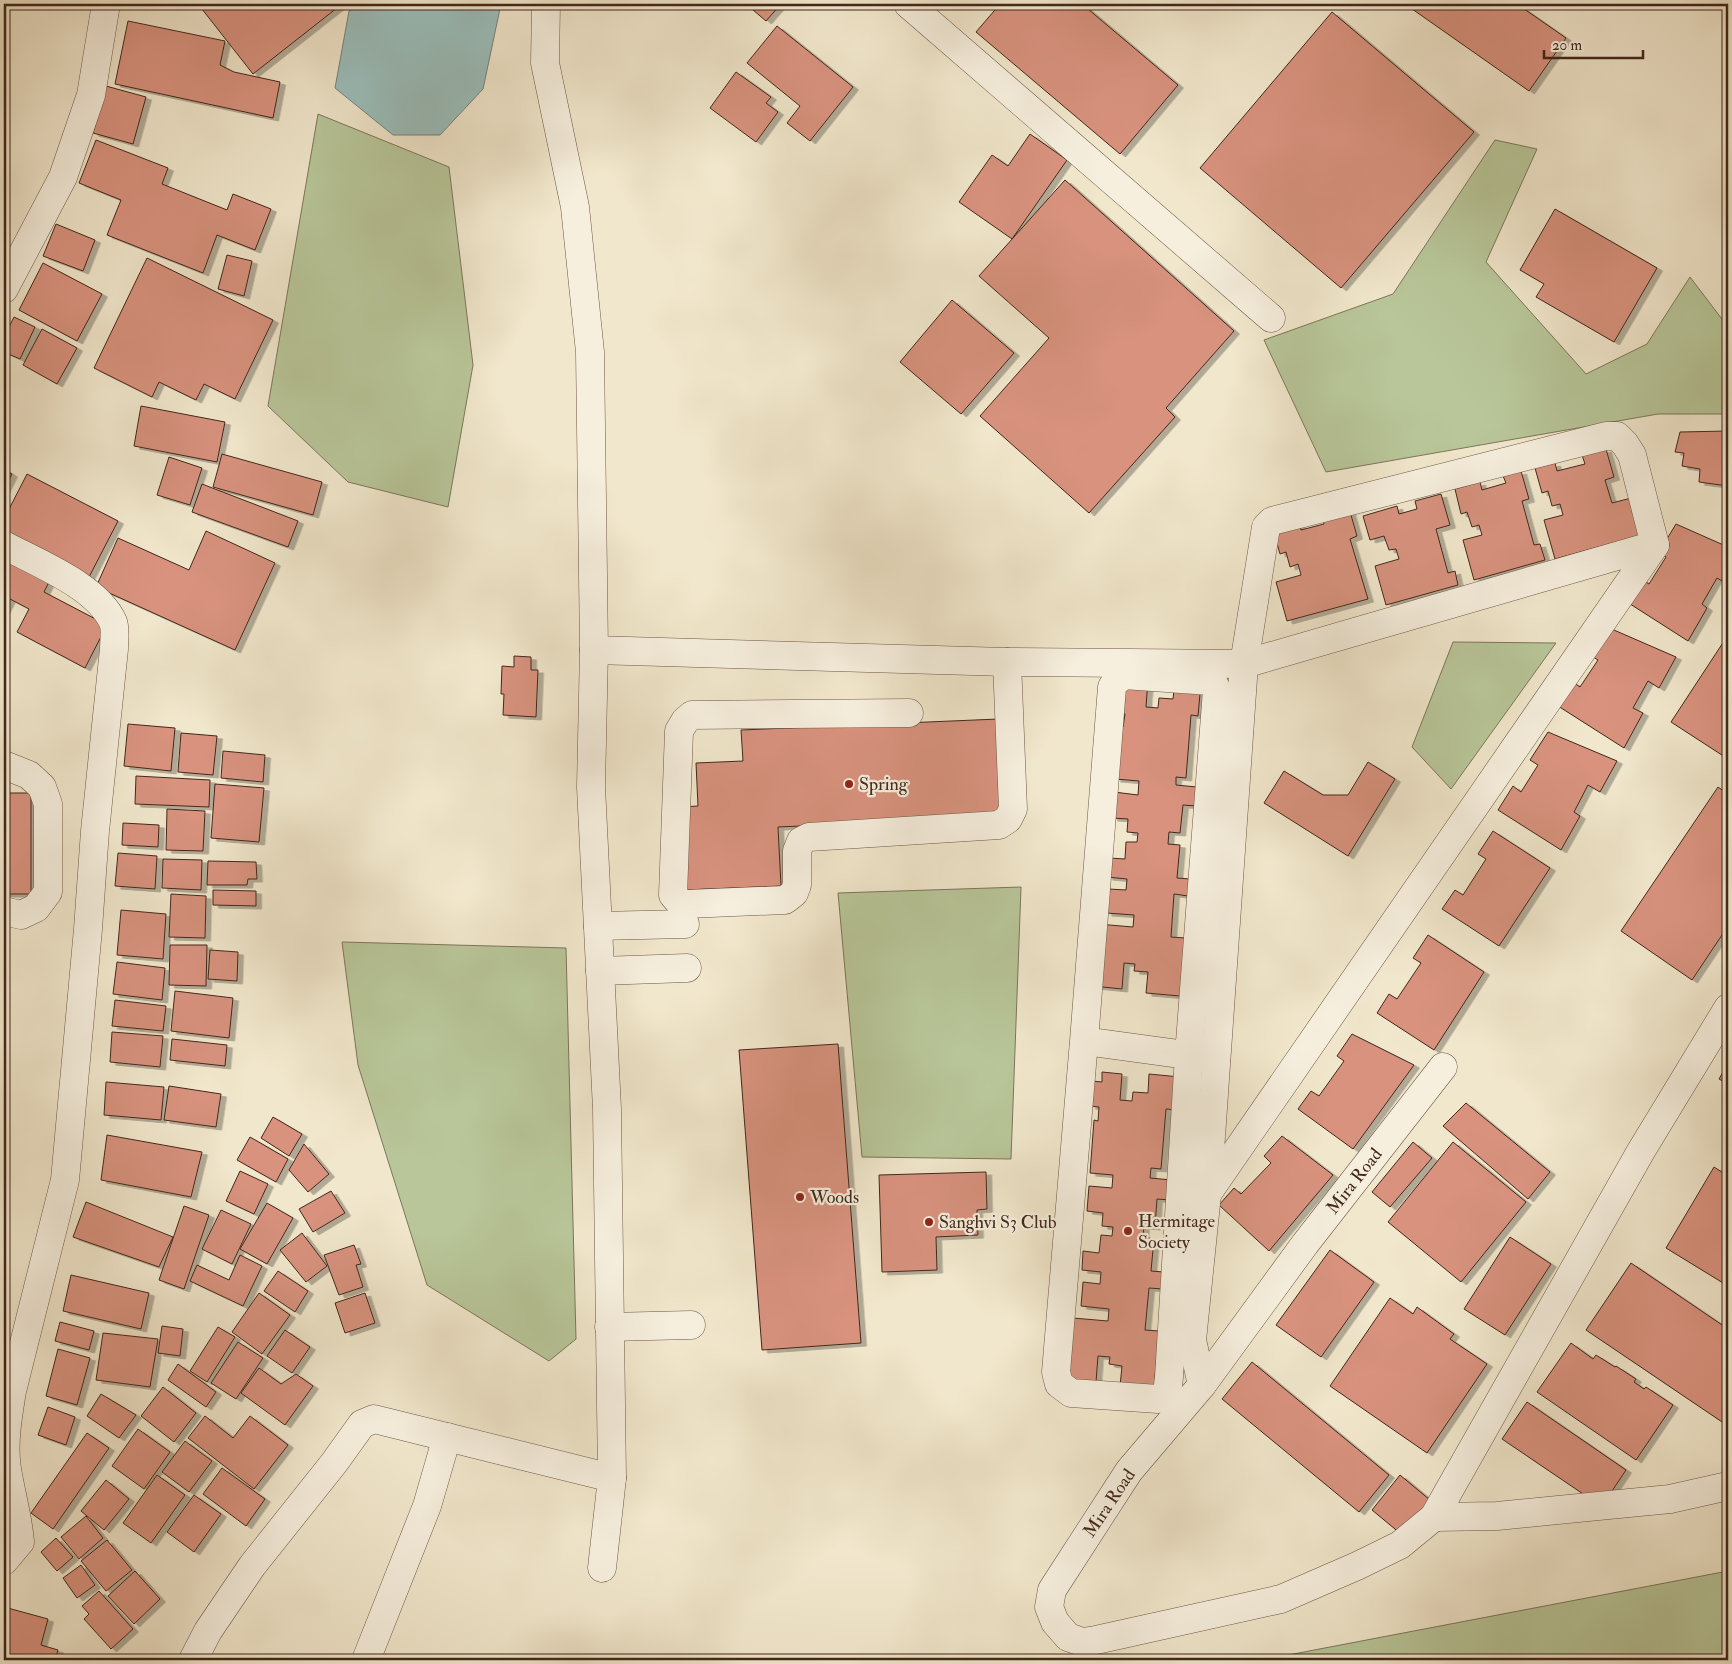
<svg xmlns="http://www.w3.org/2000/svg" width="1732" height="1664" viewBox="0 0 1732 1664" font-family="'IM FELL Double Pica',serif">
<style>
.green{fill:#b8c699;stroke:#7d765a}
.water{fill:#9bbfbc;stroke:#77827b}
.building{fill:#d8927e;stroke:#42271a;filter:url(#shadow)}
.lines{fill:none;stroke-linecap:round;stroke-linejoin:round}
.minor-casing{stroke:#6e5746;stroke-width:29}
.minor{stroke:#f6efde;stroke-width:28}
.poi-dot{fill:#8f2418;stroke:#f6efde;stroke-width:2}
.labels{text-anchor:middle;stroke-width:4.5;stroke-linejoin:round;paint-order:stroke}
.poi-label{font-size:18px;fill:#42271a;stroke:#f6efde;text-anchor:start}
.street-label{font-size:18px;fill:#42271a;stroke:#f6efde}
</style>
<defs>
<filter id="shadow"><feDropShadow dx="5.5" dy="3" stdDeviation="0" flood-color="#0004"/></filter>
</defs>
<rect width="100%" height="100%" fill="#f1e7cc"/>
<filter id="stains"><feTurbulence type="fractalNoise" baseFrequency=".004" numOctaves="4"/><feColorMatrix values="0 0 0 0 .2 0 0 0 0 .09 0 0 0 0 .02 0 0 0 .5 -.17"/></filter>
<radialGradient id="worn" r=".72"><stop offset=".6" stop-color="#630" stop-opacity="0"/><stop offset="1" stop-color="#630" stop-opacity=".3"/></radialGradient>
<g class="green">
<polygon points="318,114 449,167 473,365 448,507 348,482 268,406"/>
<polygon points="1495,140 1537,149 1486,262 1586,374 1647,344 1690,277 1728,327 1728,414 1658,414 1326,472 1264,340 1393,294"/>
<polygon points="1453,642 1556,643 1451,789 1412,747"/>
<polygon points="1021,887 1011,1159 862,1157 838,893"/>
<polygon points="342,942 566,948 576,1339 549,1361 427,1285 358,1065"/>
<polygon points="1728,1571 1728,1642 1720,1660 1262,1660"/>
</g>
<polygon class="water" points="359,4 501,4 483,89 440,135 393,135 335,88 349,11"/>
<g class="building">
<polygon points="198,4 342,4 253,74"/>
<polygon points="746,4 781,4 766,21"/>
<polygon points="1000,4 1082,4 1178,85 1120,154 976,32"/>
<polygon points="1405,4 1517,4 1566,38 1529,91"/>
<polygon points="1332,12 1474,132 1341,288 1200,168"/>
<polygon points="128,21 225,41 220,65 234,72 280,82 273,118 115,84"/>
<polygon points="777,26 853,87 810,141 787,123 800,106 747,63"/>
<polygon points="736,72 771,97 766,103 778,112 756,142 710,108"/>
<polygon points="106,86 146,97 133,144 93,133"/>
<polygon points="1030,134 1067,160 1012,239 959,202 992,155 1008,166"/>
<polygon points="96,140 168,168 162,184 227,210 233,194 271,209 255,250 217,235 203,273 107,235 121,200 79,183"/>
<polygon points="1065,180 1234,331 1166,408 1175,417 1089,513 980,416 1049,338 979,276"/>
<polygon points="1555,209 1657,268 1614,342 1536,297 1544,284 1520,270"/>
<polygon points="56,224 95,240 83,271 43,256"/>
<polygon points="227,255 252,261 244,296 218,289"/>
<polygon points="147,258 273,320 235,399 204,384 196,400 159,382 152,397 94,368"/>
<polygon points="43,263 102,294 77,341 19,310"/>
<polygon points="952,300 1014,353 961,414 900,362"/>
<polygon points="14,317 35,327 20,359 4,352 4,337"/>
<polygon points="42,329 77,348 57,384 23,365"/>
<polygon points="141,406 225,422 217,462 134,446"/>
<polygon points="1728,431 1728,486 1699,482 1700,469 1682,466 1684,453 1675,452 1680,432"/>
<polygon points="1606,449 1614,477 1605,480 1612,503 1635,497 1645,534 1555,559 1544,520 1563,515 1560,504 1552,506 1548,491 1542,493 1535,468 1555,463 1557,471 1585,464 1582,455"/>
<polygon points="222,454 322,482 313,515 213,487"/>
<polygon points="169,457 202,468 190,505 157,495"/>
<polygon points="4,469 12,474 4,490"/>
<polygon points="1521,471 1529,499 1522,501 1534,545 1540,544 1545,560 1474,580 1463,540 1482,535 1479,525 1472,527 1467,512 1461,514 1455,489 1480,482 1482,490 1506,483 1503,476"/>
<polygon points="27,474 118,521 88,579 4,535 4,519"/>
<polygon points="202,484 298,521 288,547 192,512"/>
<polygon points="1441,494 1450,525 1436,529 1448,573 1455,571 1458,585 1386,605 1375,566 1399,559 1396,549 1389,550 1384,536 1370,540 1363,516 1397,506 1399,514 1417,509 1415,501"/>
<polygon points="1349,508 1357,536 1350,539 1368,599 1287,621 1276,582 1301,575 1298,564 1290,567 1286,552 1280,554 1273,529 1299,523 1301,530 1324,524 1322,516"/>
<polygon points="1676,524 1728,547 1728,569 1722,581 1717,578 1702,604 1707,608 1688,641 1627,602 1641,579 1649,584 1666,557 1659,552"/>
<polygon points="206,531 275,563 235,650 96,587 118,538 189,570"/>
<polygon points="4,558 49,582 44,592 107,625 85,668 17,632 29,609 10,599 4,611"/>
<polygon points="1607,627 1676,657 1659,688 1648,681 1633,708 1643,713 1624,748 1558,706 1573,682 1580,687 1598,660 1590,655"/>
<polygon points="1728,635 1728,759 1671,722"/>
<polygon points="514,656 531,657 531,670 538,670 536,717 503,715 504,694 501,694 502,666 514,667"/>
<polygon points="1148,680 1146,707 1158,708 1159,698 1173,699 1175,681 1201,683 1198,716 1191,715 1186,778 1176,777 1176,785 1197,787 1196,806 1183,805 1180,833 1169,832 1168,844 1180,845 1177,878 1190,879 1188,896 1174,894 1171,937 1185,938 1180,996 1146,993 1148,972 1134,971 1135,964 1124,963 1122,989 1093,986 1098,924 1133,927 1134,915 1106,913 1109,889 1126,890 1127,879 1107,877 1109,858 1125,859 1126,842 1137,842 1138,833 1127,832 1128,819 1112,818 1114,792 1138,795 1139,781 1115,779 1120,727 1123,727 1125,714 1115,713 1118,687"/>
<polygon points="998,719 1002,817 778,827 781,886 684,890 680,807 698,806 696,763 743,761 741,730"/>
<polygon points="128,724 175,728 171,771 124,766"/>
<polygon points="1548,732 1617,761 1600,792 1588,785 1574,812 1580,816 1561,850 1498,810 1513,786 1521,792 1538,765 1530,760"/>
<polygon points="181,733 217,736 213,775 178,772"/>
<polygon points="223,751 265,755 263,782 221,778"/>
<polygon points="1368,762 1395,779 1348,856 1264,803 1284,771 1323,795 1348,795"/>
<polygon points="136,776 210,780 209,807 135,804"/>
<polygon points="215,784 264,788 259,842 211,838"/>
<polygon points="1718,787 1728,794 1728,926 1692,980 1621,931"/>
<rect x="4" y="793" width="27" height="101"/>
<polygon points="167,809 205,811 203,851 166,850"/>
<polygon points="123,823 159,825 158,847 122,845"/>
<polygon points="1493,831 1550,868 1499,946 1442,909 1455,890 1463,895 1486,859 1478,854"/>
<polygon points="118,853 157,856 155,889 115,886"/>
<polygon points="163,859 202,860 201,890 162,888"/>
<polygon points="208,861 256,862 257,879 248,879 247,885 207,885"/>
<polygon points="213,890 256,891 256,906 213,905"/>
<polygon points="171,894 206,896 205,938 169,937"/>
<polygon points="121,910 166,914 163,959 117,955"/>
<polygon points="1428,935 1484,972 1434,1050 1377,1013 1389,994 1397,999 1421,963 1413,958"/>
<polygon points="170,945 207,945 206,986 169,985"/>
<polygon points="210,950 238,952 237,981 208,979"/>
<polygon points="117,962 165,968 162,1000 113,994"/>
<polygon points="175,991 233,998 229,1038 171,1031"/>
<polygon points="115,1000 166,1006 163,1031 112,1026"/>
<polygon points="112,1032 163,1036 160,1067 110,1062"/>
<polygon points="1352,1034 1414,1065 1353,1149 1298,1109 1311,1091 1319,1096 1344,1061 1337,1056"/>
<polygon points="172,1039 227,1045 225,1066 170,1060"/>
<polygon points="838,1044 861,1343 762,1350 739,1050"/>
<polygon points="1728,1063 1728,1084 1719,1079"/>
<polygon points="1102,1072 1122,1074 1120,1100 1132,1101 1133,1092 1148,1093 1149,1074 1180,1077 1177,1110 1166,1109 1161,1169 1151,1168 1150,1178 1172,1180 1170,1200 1157,1199 1155,1227 1144,1226 1143,1237 1154,1239 1151,1271 1164,1272 1163,1289 1149,1288 1145,1330 1159,1331 1154,1389 1120,1386 1122,1366 1109,1364 1110,1357 1098,1356 1096,1382 1068,1380 1073,1318 1108,1321 1109,1309 1081,1306 1083,1282 1100,1284 1101,1272 1082,1270 1083,1251 1099,1253 1101,1235 1112,1236 1113,1227 1102,1226 1103,1213 1087,1211 1089,1186 1112,1188 1113,1175 1090,1173 1094,1120 1098,1121 1099,1107 1090,1106 1092,1081 1102,1082"/>
<polygon points="106,1082 164,1087 161,1120 104,1115"/>
<polygon points="169,1086 221,1094 216,1127 164,1120"/>
<polygon points="1466,1103 1550,1172 1528,1199 1443,1126"/>
<polygon points="273,1117 302,1134 289,1156 261,1138"/>
<polygon points="107,1135 202,1152 191,1197 101,1180"/>
<polygon points="1282,1136 1333,1175 1269,1251 1219,1205 1234,1188 1241,1194 1271,1163 1264,1156"/>
<polygon points="250,1137 288,1159 276,1182 237,1160"/>
<polygon points="1413,1142 1432,1158 1390,1207 1372,1192"/>
<polygon points="1453,1142 1526,1202 1461,1282 1388,1222"/>
<polygon points="304,1144 329,1174 308,1192 289,1170"/>
<polygon points="1714,1167 1728,1176 1728,1286 1666,1248"/>
<polygon points="240,1171 268,1184 254,1214 226,1201"/>
<polygon points="986,1172 987,1209 977,1210 978,1235 936,1237 937,1270 882,1272 879,1175"/>
<polygon points="331,1191 345,1213 313,1232 299,1209"/>
<polygon points="86,1202 173,1237 159,1267 73,1237"/>
<polygon points="267,1203 293,1218 267,1264 240,1249"/>
<polygon points="184,1206 209,1215 184,1289 159,1280"/>
<polygon points="221,1210 251,1224 232,1264 202,1249"/>
<polygon points="302,1233 327,1266 306,1282 280,1250"/>
<polygon points="1510,1237 1551,1264 1505,1335 1464,1309"/>
<polygon points="354,1245 361,1264 356,1265 363,1287 339,1295 324,1255"/>
<polygon points="1330,1250 1374,1282 1321,1357 1276,1325"/>
<polygon points="240,1255 262,1266 243,1306 190,1281 197,1265 229,1280"/>
<polygon points="1631,1263 1728,1329 1728,1426 1586,1330"/>
<polygon points="278,1271 308,1291 295,1312 264,1291"/>
<polygon points="71,1275 149,1293 141,1329 63,1311"/>
<polygon points="259,1293 290,1315 262,1354 232,1332"/>
<polygon points="365,1293 375,1323 345,1333 335,1303"/>
<polygon points="1390,1298 1413,1314 1417,1307 1454,1334 1450,1339 1487,1364 1427,1453 1330,1386"/>
<polygon points="60,1322 94,1331 89,1350 55,1341"/>
<polygon points="162,1326 183,1329 180,1356 158,1353"/>
<polygon points="218,1327 235,1337 207,1382 190,1371"/>
<polygon points="285,1330 310,1347 292,1373 267,1356"/>
<polygon points="103,1333 158,1339 150,1387 96,1380"/>
<polygon points="238,1342 263,1358 236,1399 211,1383"/>
<polygon points="1571,1343 1593,1359 1596,1355 1615,1367 1616,1366 1636,1379 1634,1382 1644,1389 1646,1387 1673,1405 1636,1460 1537,1392"/>
<polygon points="58,1349 90,1358 77,1405 46,1396"/>
<polygon points="1252,1362 1389,1475 1359,1512 1222,1399"/>
<polygon points="178,1364 216,1392 206,1407 168,1380"/>
<polygon points="259,1368 281,1384 296,1374 313,1386 285,1425 241,1393"/>
<polygon points="163,1387 196,1413 174,1442 141,1416"/>
<polygon points="101,1394 136,1415 119,1438 87,1416"/>
<polygon points="1527,1402 1626,1470 1610,1494 1592,1500 1502,1439"/>
<polygon points="48,1407 75,1417 66,1445 38,1435"/>
<polygon points="205,1416 233,1438 250,1416 288,1445 254,1489 188,1438"/>
<polygon points="138,1429 170,1452 144,1489 112,1466"/>
<polygon points="87,1433 109,1448 53,1529 31,1513"/>
<polygon points="185,1441 212,1461 189,1492 162,1472"/>
<polygon points="222,1468 265,1499 246,1526 203,1494"/>
<polygon points="157,1475 185,1495 151,1543 123,1523"/>
<polygon points="1400,1475 1430,1500 1401,1534 1372,1510"/>
<polygon points="106,1480 129,1499 104,1530 81,1511"/>
<polygon points="194,1495 221,1514 194,1552 167,1532"/>
<polygon points="86,1516 103,1538 79,1559 61,1537"/>
<polygon points="56,1538 73,1557 57,1571 41,1552"/>
<polygon points="107,1540 132,1570 106,1591 81,1561"/>
<polygon points="81,1565 95,1585 77,1598 63,1578"/>
<polygon points="135,1571 160,1599 134,1624 108,1596"/>
<polygon points="99,1591 133,1629 111,1649 84,1619 89,1614 82,1606"/>
<polygon points="4,1607 48,1619 41,1645 58,1650 55,1660 4,1660"/>
</g>
<g class="lines">
<defs>
<g id="minor">
<polyline points="546,4 545,63 575,207 590,352 594,650 1007,662 1244,664 1655,545 1207,1194"/>
<polyline points="908,4 1271,318"/>
<polyline points="4,289 63,177 91,95 106,4"/>
<path d="M4,545c33,18 93,41 109,77 3,7 1,19 1,27l-19,182 -7,98 -23,251 -53,211c-4,25 -9,52 -5,78 4,25 11,48 13,73l-16,19"/>
<polyline points="594,650 591,787 607,1109 612,1478 602,1568"/>
<polyline points="909,713 692,715 685,721 679,731 673,895 679,902 687,904 785,900 794,893 797,885 797,851 801,841 809,837 999,825 1008,819 1013,809 1007,662"/>
<polyline points="4,765 29,775 42,787 48,804 48,892 36,908 21,915 4,911"/>
<polyline points="598,926 685,924"/>
<polyline points="600,971 687,968"/>
<polyline points="1084,1041 1056,1372 1059,1384 1071,1393 1158,1399 1167,1394 1169,1377 1189,1055 1217,690 1214,684 1210,681 1124,675 1116,681 1112,687 1084,1041 1216,1059"/>
<polyline points="1443,1067 1305,1244 1202,1385 1129,1471 1052,1590 1049,1607 1055,1622 1068,1637 1082,1642 1096,1640 1281,1599 1357,1566 1400,1545 1434,1517 1641,1151 1728,1008"/>
<polyline points="609,1327 691,1325"/>
<polyline points="1202,1385 1192,1340 1207,1194 1244,664 1266,527 1272,521 1606,436 1617,436 1625,444 1632,455 1655,545"/>
<polyline points="1434,1517 1497,1516 1670,1499 1728,1486"/>
<polyline points="193,1660 208,1631 252,1566 334,1463 362,1424 374,1419 612,1478"/>
<polyline points="366,1660 427,1506 447,1437"/>
</g>
</defs>
<use href="#minor" class="minor-casing"/>
<use href="#minor" class="minor"/>
</g>
<g class="poi-dot">
<circle cx="849" cy="784" r="5"/>
<circle cx="800" cy="1197" r="5"/>
<circle cx="929" cy="1222" r="5"/>
<circle cx="1128" cy="1231" r="5"/>
</g>
<g class="labels">
<g class="poi-label">
<text x="859" y="790">Spring</text>
<text x="810" y="1203">Woods</text>
<text x="1138" y="1227">Hermitage<tspan x="1138" dy="21">Society</tspan></text>
<text x="939" y="1228">Sanghvi S3 Club</text>
</g>
<g class="street-label">
<text transform="translate(1354 1181) rotate(-52)" y="6">Mira Road</text>
<text transform="translate(1109 1503) rotate(-56)" y="6">Mira Road</text>
</g>
</g>
<rect width="1732" height="1664" fill="none" stroke="#f1e7cc" stroke-width="20"/>
<rect x="5" y="5" width="1722" height="1654" fill="none" stroke="#42271a" stroke-width="2.5"/>
<rect x="10" y="10" width="1712" height="1644" fill="none" stroke="#42271a"/>
<path d="M1544 50v8h99v-8" fill="none" stroke="#42271a" stroke-width="2.5"/>
<text x="1552" y="50" font-size="15" fill="#42271a" stroke="#f6efde" stroke-width="4" paint-order="stroke">20 m</text>
<rect width="100%" height="100%" filter="url(#stains)"/>
<rect width="100%" height="100%" fill="url(#worn)"/>
</svg>
